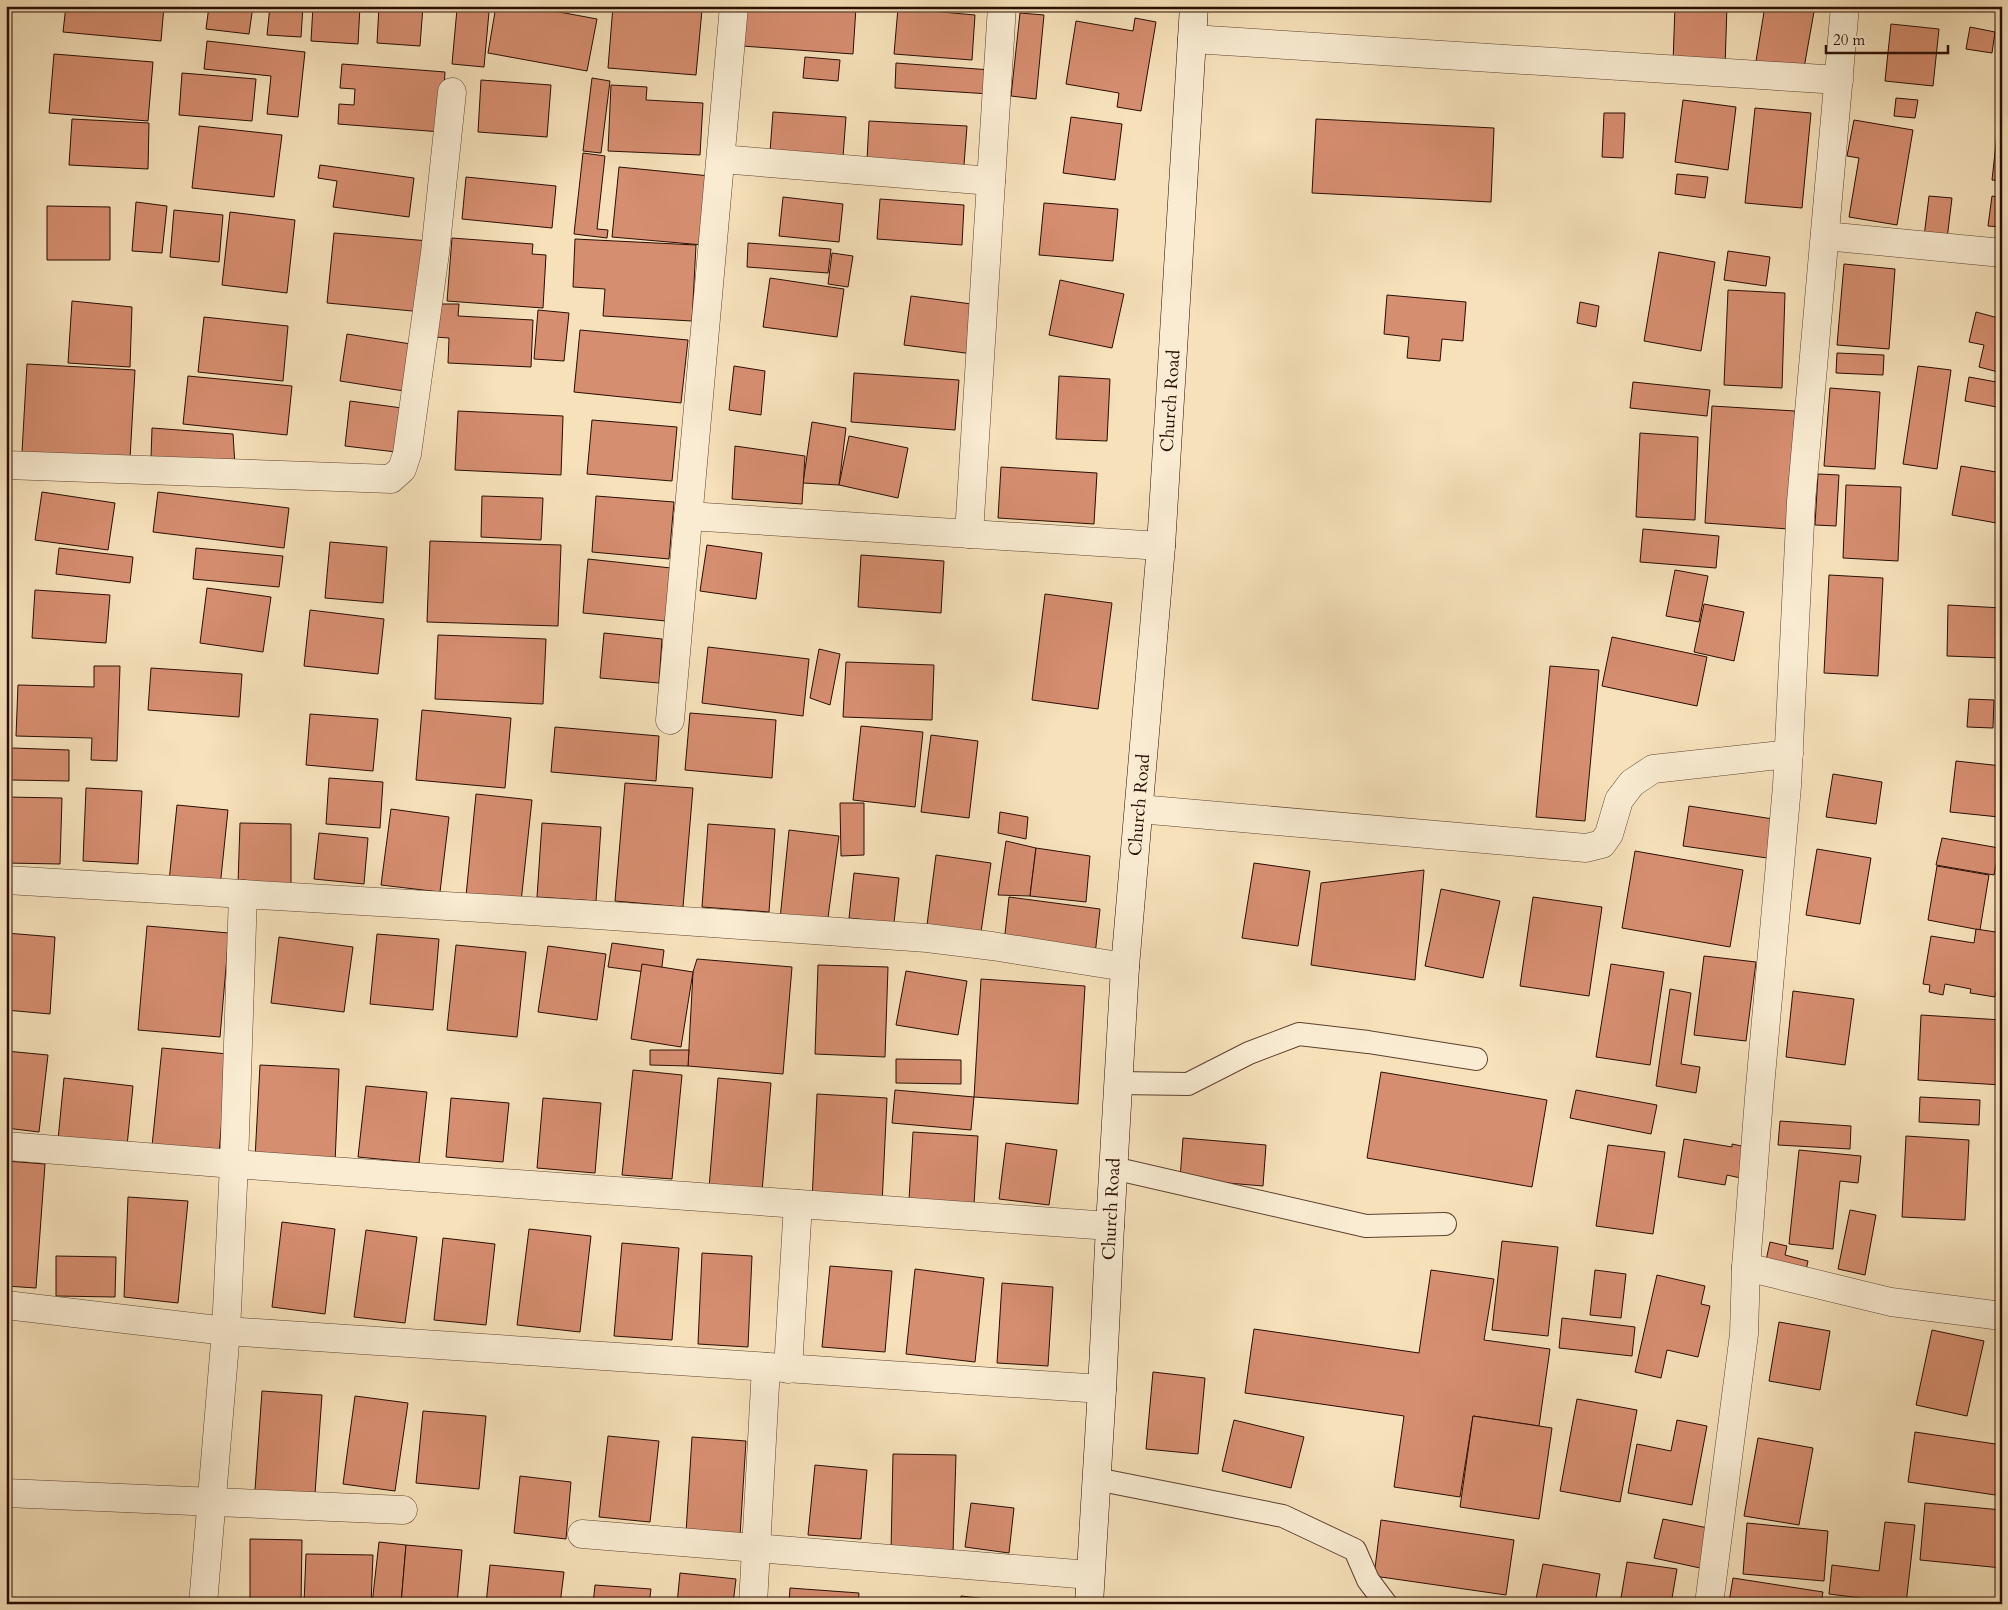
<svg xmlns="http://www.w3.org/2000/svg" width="2008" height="1610" viewBox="0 0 2008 1610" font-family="Cardo,serif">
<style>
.building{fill:#d68e70;stroke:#2a0d02}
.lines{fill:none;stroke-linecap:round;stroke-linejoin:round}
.lane-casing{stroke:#5d4230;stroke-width:24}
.street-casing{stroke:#5d4230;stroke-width:29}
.secondary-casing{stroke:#2a0d02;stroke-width:29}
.lane{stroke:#f9ecd2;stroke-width:22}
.street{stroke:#f9ecd2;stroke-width:28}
.secondary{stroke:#f9ecd2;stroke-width:28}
.labels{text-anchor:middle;stroke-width:4;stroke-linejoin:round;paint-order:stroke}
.street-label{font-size:18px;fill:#2a0d02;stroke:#f9ecd2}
</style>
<rect width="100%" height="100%" fill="#f6e1ba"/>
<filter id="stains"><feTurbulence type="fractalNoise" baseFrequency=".004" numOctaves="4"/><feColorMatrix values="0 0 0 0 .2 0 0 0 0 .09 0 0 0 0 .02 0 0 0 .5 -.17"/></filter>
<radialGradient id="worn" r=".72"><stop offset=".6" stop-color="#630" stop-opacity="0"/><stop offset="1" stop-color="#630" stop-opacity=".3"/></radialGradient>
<g class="building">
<polygon points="66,6 164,6 161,41 63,32"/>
<polygon points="209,6 253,6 249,34 206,29"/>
<polygon points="270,6 303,6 301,37 267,35"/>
<polygon points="313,6 360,6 358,44 311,41"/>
<polygon points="379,6 423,6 420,46 377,43"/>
<polygon points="496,6 527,6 597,19 587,71 488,53"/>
<polygon points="613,6 662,6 702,10 696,75 608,68"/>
<polygon points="745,6 856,7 853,54 742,46"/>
<polygon points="1675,6 1727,6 1725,66 1673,63"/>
<polygon points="1765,6 1815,6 1804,68 1756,61"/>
<polygon points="898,8 975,15 972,60 894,54"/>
<polygon points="457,9 489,12 484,67 452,64"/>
<polygon points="1020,13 1044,15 1036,99 1011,96"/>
<polygon points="1135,18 1156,22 1141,111 1117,107 1119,93 1066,84 1076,21 1133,31"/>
<polygon points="1891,24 1939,29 1933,86 1885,81"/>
<polygon points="1970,27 1995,32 1992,53 1966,49"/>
<polygon points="207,41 305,52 298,117 267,114 271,76 204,69"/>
<polygon points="54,54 153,62 148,121 49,113"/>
<polygon points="805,57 840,60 838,81 803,78"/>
<polygon points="896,63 991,70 990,94 895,88"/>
<polygon points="342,64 445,72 441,132 338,124 339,104 354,105 355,89 340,88"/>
<polygon points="182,73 256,79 252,121 179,115"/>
<polygon points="592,78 610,81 601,153 583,151"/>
<polygon points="481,80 551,85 547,137 478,132"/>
<polygon points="611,85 647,87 646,100 703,103 700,155 608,151"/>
<polygon points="1896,98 1918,100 1915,118 1894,116"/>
<polygon points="1683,100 1736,107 1728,170 1675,162"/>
<polygon points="1755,108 1811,113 1802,208 1745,203"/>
<polygon points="773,112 846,117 843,157 770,152"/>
<polygon points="1604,113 1625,113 1623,158 1602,157"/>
<polygon points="1071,117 1122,124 1115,180 1063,173"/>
<polygon points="72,119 149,123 148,169 69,165"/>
<polygon points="1316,119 1494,128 1491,202 1312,193"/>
<polygon points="1854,120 1913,130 1897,225 1849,217 1859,158 1847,156"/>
<polygon points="869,121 967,126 964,165 867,160"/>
<polygon points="199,126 282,135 274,197 192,188"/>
<polygon points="1997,134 2002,134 2002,181 1992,180"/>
<polygon points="583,153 605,156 597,229 608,230 607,238 574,234"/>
<polygon points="320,165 414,178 409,217 333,207 337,181 318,178"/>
<polygon points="619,167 710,176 703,245 612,237"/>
<polygon points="1677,174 1708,177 1705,198 1675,194"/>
<polygon points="466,177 556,186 552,228 462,219"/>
<polygon points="1929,196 1952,198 1947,239 1924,237"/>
<polygon points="1992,196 2002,198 2002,227 1988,226"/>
<polygon points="783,197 843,204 839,242 779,236"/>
<polygon points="880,199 964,205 962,245 877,239"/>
<polygon points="136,202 167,206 162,253 132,251"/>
<polygon points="1044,203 1118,209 1113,261 1039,255"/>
<polygon points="47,206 110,207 110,260 47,260"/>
<polygon points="174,210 223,215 219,262 170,257"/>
<polygon points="230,212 295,220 287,293 222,285"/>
<polygon points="334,233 429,241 423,312 327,303"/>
<polygon points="452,238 533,244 532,254 546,255 543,308 447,301"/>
<polygon points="575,239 696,245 692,321 603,316 605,289 573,287"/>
<polygon points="748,243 831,249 828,273 747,267"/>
<polygon points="1728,251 1770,257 1766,286 1724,280"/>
<polygon points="1659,252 1715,262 1701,351 1644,341"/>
<polygon points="832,253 853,256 848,287 828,284"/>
<polygon points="1844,264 1895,269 1889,349 1837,345"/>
<polygon points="770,278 844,289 837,337 763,327"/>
<polygon points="1060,280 1124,294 1112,348 1049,335"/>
<polygon points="1728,290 1785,293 1782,388 1724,385"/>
<polygon points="1387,295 1466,302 1463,341 1442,339 1440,361 1407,358 1409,337 1384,334"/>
<polygon points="911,296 979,305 973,354 904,345"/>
<polygon points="72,301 132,307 130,367 68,363"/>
<polygon points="1580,302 1599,306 1596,327 1577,323"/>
<polygon points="437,304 459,304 458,316 533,320 531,367 448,363 449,338 435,337"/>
<polygon points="538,310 569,313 564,361 534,359"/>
<polygon points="1976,312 2002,319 2002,373 1979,367 1984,345 1969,342"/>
<polygon points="204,317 288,326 283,381 198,372"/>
<polygon points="580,330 688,340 681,403 574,392"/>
<polygon points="347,334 411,344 404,391 340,381"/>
<polygon points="1837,353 1884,355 1883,375 1836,373"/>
<polygon points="27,364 135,370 130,459 22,452"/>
<polygon points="734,366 765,371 761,415 729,410"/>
<polygon points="1918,366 1951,370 1937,469 1903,464"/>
<polygon points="854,373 959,380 955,430 851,422"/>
<polygon points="188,376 292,386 287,435 183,424"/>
<polygon points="1059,376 1110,379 1107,441 1056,439"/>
<polygon points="1969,377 2002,383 2002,408 1965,401"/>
<polygon points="1633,382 1710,390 1707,416 1630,408"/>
<polygon points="1830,388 1880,392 1875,469 1824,466"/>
<polygon points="350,401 402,408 396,452 345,446"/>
<polygon points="1712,406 1795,411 1788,529 1705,523"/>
<polygon points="458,411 563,416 561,475 455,470"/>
<polygon points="592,420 677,427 672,481 587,474"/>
<polygon points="812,422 846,428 839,485 803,483"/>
<polygon points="152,428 233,434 235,466 151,458"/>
<polygon points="1640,433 1698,437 1695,520 1636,517"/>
<polygon points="849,436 908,448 898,498 839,485"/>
<polygon points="735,446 805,456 802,504 732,499"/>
<polygon points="1961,466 2002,473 2002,524 1952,515"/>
<polygon points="1001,467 1097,473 1094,524 998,518"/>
<polygon points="1818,474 1839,475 1836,526 1815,525"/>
<polygon points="1846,485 1901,487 1898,561 1843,558"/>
<polygon points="42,492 115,503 108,550 35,540"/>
<polygon points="158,492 289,508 284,548 153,532"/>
<polygon points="482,496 543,498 541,540 481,537"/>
<polygon points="596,496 674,502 669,559 592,552"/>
<polygon points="1643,529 1719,536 1716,568 1640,562"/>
<polygon points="430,541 561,545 558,626 427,622"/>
<polygon points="330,542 387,547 383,603 325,598"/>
<polygon points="707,545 762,553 756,599 700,591"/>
<polygon points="59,548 133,557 130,583 56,574"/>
<polygon points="196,548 283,556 279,587 193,579"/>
<polygon points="861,555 944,561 941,613 858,607"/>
<polygon points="588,559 671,568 666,621 583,613"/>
<polygon points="1675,570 1708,576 1699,622 1666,616"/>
<polygon points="1829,575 1883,578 1878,676 1824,673"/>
<polygon points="207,588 271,597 263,652 200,643"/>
<polygon points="35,590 110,595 106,643 32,638"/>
<polygon points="1045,594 1112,603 1098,709 1032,700"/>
<polygon points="1704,604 1744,612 1734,661 1694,652"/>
<polygon points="1948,605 2002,608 2002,658 1947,656"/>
<polygon points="310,610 384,619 378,674 304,666"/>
<polygon points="604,633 662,639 659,683 600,678"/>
<polygon points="438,635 546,639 543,704 435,699"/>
<polygon points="1612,637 1707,657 1697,706 1602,686"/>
<polygon points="708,647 809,659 803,716 702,703"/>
<polygon points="819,649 840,654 830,705 810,698"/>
<polygon points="846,662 934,665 932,720 843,717"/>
<polygon points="94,666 120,666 117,761 91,760 92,738 16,736 18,685 94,687"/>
<polygon points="1550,666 1599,670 1585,821 1536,817"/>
<polygon points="151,668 242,674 239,717 148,710"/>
<polygon points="1969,699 1994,700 1993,728 1967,727"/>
<polygon points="422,710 511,718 505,788 416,780"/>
<polygon points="690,713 776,720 772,778 685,770"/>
<polygon points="310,714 378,719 373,771 306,765"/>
<polygon points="861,726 923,732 915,807 853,800"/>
<polygon points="555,727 659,736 656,781 551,772"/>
<polygon points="931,735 978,741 969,818 921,812"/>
<polygon points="12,748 69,750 69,781 12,780"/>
<polygon points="1956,761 2002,766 2002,789 1999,817 1950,812"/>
<polygon points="1833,774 1882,782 1876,824 1826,817"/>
<polygon points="329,778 383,782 380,828 326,824"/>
<polygon points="625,783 693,788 683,907 615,901"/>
<polygon points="86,788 142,791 138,864 83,861"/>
<polygon points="476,794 532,800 521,902 466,896"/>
<polygon points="6,797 62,798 60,864 6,863"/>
<polygon points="840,803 864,803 864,855 841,856"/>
<polygon points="177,805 228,810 220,887 169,881"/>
<polygon points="1689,806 1773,819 1767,858 1683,846"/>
<polygon points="391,809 449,817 440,892 381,885"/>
<polygon points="1000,812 1028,817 1026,839 998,833"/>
<polygon points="240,823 291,824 291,886 238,884"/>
<polygon points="542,823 601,827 596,901 537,897"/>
<polygon points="708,824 775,829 769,912 702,907"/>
<polygon points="789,830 839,836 827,925 780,919"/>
<polygon points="319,833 368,838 364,884 314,879"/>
<polygon points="1942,838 1999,848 1994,875 1936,865"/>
<polygon points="1006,841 1036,848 1030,896 998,895"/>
<polygon points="1036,848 1090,856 1086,902 1030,896"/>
<polygon points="1817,849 1871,858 1860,924 1806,915"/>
<polygon points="1635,851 1743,870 1730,947 1622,928"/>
<polygon points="936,855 991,863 981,932 927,925"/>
<polygon points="1254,863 1310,871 1298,946 1242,938"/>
<polygon points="1937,866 1989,875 1980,930 1928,920"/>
<polygon points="1424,870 1415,980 1311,965 1321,883"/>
<polygon points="854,873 899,878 894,923 849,918"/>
<polygon points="1441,889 1500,901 1483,978 1425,966"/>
<polygon points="1009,897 1100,909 1095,955 1004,943"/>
<polygon points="1533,897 1602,907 1589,996 1520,986"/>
<polygon points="147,926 229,933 220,1037 138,1030"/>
<polygon points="1976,929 2002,933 2002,992 1996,991 1995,997 1970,993 1971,989 1945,984 1943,995 1929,992 1930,985 1923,984 1931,936 1974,943"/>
<polygon points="6,933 55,937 50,1014 6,1010"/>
<polygon points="377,934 439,939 433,1010 370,1004"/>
<polygon points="279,937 353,947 344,1012 271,1003"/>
<polygon points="612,943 664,950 661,974 608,967"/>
<polygon points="456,945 526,952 517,1037 447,1030"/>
<polygon points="548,946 606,954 597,1020 538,1012"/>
<polygon points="1704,956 1756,962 1746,1041 1694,1035"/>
<polygon points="697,959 792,967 783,1074 688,1066 693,972"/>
<polygon points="642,964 693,972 681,1047 631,1039"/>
<polygon points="1611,964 1664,972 1650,1065 1596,1057"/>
<polygon points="818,965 888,967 885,1057 815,1054"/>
<polygon points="906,971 967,981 958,1035 896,1025"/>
<polygon points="981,979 1085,986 1078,1104 974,1097"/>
<polygon points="1670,989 1691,993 1681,1064 1700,1067 1696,1093 1656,1086"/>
<polygon points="1793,991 1854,999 1845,1065 1786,1057"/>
<polygon points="1921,1015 2002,1020 2002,1085 1918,1080"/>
<polygon points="162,1048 228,1054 219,1153 152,1146"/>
<polygon points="650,1050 689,1050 688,1066 650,1065"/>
<polygon points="6,1051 48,1055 39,1132 6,1128"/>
<polygon points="896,1059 961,1060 961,1084 896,1083"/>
<polygon points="260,1065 339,1069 335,1163 255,1158"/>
<polygon points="633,1070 682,1075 672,1179 622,1175"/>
<polygon points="1381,1072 1547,1100 1532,1187 1367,1158"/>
<polygon points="64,1078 133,1086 127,1146 58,1140"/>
<polygon points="718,1078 771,1083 762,1192 709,1188"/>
<polygon points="366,1086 427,1092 419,1163 358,1157"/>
<polygon points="895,1090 974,1097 971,1130 892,1123"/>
<polygon points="1576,1090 1657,1105 1651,1134 1570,1118"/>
<polygon points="817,1094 887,1098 882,1205 812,1201"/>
<polygon points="1920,1097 1980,1100 1979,1125 1919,1122"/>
<polygon points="451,1098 509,1103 503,1162 446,1157"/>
<polygon points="543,1098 601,1103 595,1173 537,1168"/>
<polygon points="1780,1121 1851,1126 1850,1149 1778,1145"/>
<polygon points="913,1132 978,1136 974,1205 909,1200"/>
<polygon points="1906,1136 1969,1140 1965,1220 1902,1217"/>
<polygon points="1183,1138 1266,1145 1263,1186 1180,1179"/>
<polygon points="1684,1139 1732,1147 1732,1144 1751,1148 1745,1179 1727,1175 1725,1185 1678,1177"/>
<polygon points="1006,1143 1057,1150 1049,1205 999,1199"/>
<polygon points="1608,1145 1665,1152 1653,1234 1596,1226"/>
<polygon points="1799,1150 1861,1156 1858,1183 1840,1181 1833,1249 1789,1244"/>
<polygon points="6,1161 45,1164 36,1288 6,1286"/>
<polygon points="128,1197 188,1201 178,1303 124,1297"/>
<polygon points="1850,1210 1876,1215 1865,1275 1838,1269"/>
<polygon points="282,1222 335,1229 325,1314 272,1307"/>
<polygon points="529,1229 591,1236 580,1332 517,1325"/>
<polygon points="366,1230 417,1237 405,1323 354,1317"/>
<polygon points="443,1238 495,1244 486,1325 434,1320"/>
<polygon points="1502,1241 1558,1247 1548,1336 1492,1330"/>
<polygon points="1770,1242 1787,1246 1785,1255 1808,1261 1805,1275 1765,1265"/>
<polygon points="622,1243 679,1248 672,1340 614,1336"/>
<polygon points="702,1253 752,1256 748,1347 698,1344"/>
<polygon points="56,1256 116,1257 115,1297 56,1296"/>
<polygon points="830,1266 892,1271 885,1352 822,1347"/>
<polygon points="915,1269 984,1278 975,1362 906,1354"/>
<polygon points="1431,1270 1494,1279 1484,1340 1550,1349 1539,1426 1473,1416 1460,1497 1394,1487 1404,1416 1245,1393 1254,1329 1419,1353"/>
<polygon points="1595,1270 1626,1274 1621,1318 1590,1315"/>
<polygon points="1657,1275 1705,1286 1701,1304 1710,1306 1698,1357 1667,1350 1661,1378 1635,1372"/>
<polygon points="1002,1283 1053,1287 1048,1366 997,1363"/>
<polygon points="1562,1318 1635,1327 1632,1356 1559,1348"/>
<polygon points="1779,1322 1830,1331 1820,1390 1769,1381"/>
<polygon points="1932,1330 1984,1341 1967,1416 1916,1405"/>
<polygon points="1153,1372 1205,1378 1198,1454 1146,1449"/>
<polygon points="262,1391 322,1395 315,1494 255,1490"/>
<polygon points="355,1396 408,1403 395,1491 343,1484"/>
<polygon points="1577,1399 1637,1410 1620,1502 1560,1491"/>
<polygon points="423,1411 486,1416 479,1489 416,1483"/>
<polygon points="1473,1416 1552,1428 1539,1519 1460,1507"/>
<polygon points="1234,1420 1304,1437 1291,1488 1222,1471"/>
<polygon points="1677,1420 1707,1426 1692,1505 1628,1493 1637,1444 1671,1451"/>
<polygon points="1915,1432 2002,1445 2002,1496 1908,1482"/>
<polygon points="608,1436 659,1441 650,1522 599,1517"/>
<polygon points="692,1437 746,1441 740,1536 686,1533"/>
<polygon points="1758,1438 1813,1448 1799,1525 1744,1516"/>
<polygon points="893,1454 956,1455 953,1553 891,1552"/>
<polygon points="815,1465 867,1470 861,1539 808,1535"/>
<polygon points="520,1476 571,1482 566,1539 514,1533"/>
<polygon points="971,1503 1014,1508 1009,1553 965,1547"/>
<polygon points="1925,1503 2002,1510 2002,1568 1920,1560"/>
<polygon points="1663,1519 1708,1528 1700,1568 1654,1558"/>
<polygon points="1381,1520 1514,1540 1506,1595 1374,1576"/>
<polygon points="1885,1522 1915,1525 1906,1604 1876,1604 1877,1600 1829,1594 1832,1565 1879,1571"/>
<polygon points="1747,1523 1828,1531 1824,1581 1743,1574"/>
<polygon points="250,1539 302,1540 301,1604 250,1604"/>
<polygon points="379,1542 406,1545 401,1604 372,1604"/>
<polygon points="406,1545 462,1550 457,1604 401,1604"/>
<polygon points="306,1554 373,1555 371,1604 304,1604"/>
<polygon points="1627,1562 1677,1569 1671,1604 1620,1604"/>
<polygon points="1543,1564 1600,1574 1595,1604 1535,1604"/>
<polygon points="490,1565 564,1572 560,1604 486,1604"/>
<polygon points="680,1573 736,1579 733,1604 677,1604"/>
<polygon points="1733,1578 1823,1592 1821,1604 1741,1604 1729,1602"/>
<polygon points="595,1585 651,1589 649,1604 593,1604"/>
<polygon points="790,1588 859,1593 858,1604 789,1604"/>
<polygon points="961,1596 1031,1604 960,1604"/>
<polygon points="887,1599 916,1604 886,1604"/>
</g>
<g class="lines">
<defs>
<g id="lane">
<polyline points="1118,1083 1188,1084 1249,1053 1299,1034 1368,1042 1476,1059"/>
<polyline points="1113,1168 1366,1226 1445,1224"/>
<polyline points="1096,1479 1283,1516 1355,1550 1368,1580 1386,1604"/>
</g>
<g id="street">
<polyline points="1192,39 1839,80"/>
<polyline points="721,159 991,181"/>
<polyline points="1825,236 2002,253"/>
<polyline points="6,465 391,479 402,469 407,454 435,253 452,92"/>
<polyline points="688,516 1161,546"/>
<polyline points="969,534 1002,6"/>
<polyline points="670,720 734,6"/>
<polyline points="1139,809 1586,848 1602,844 1609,834 1619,800 1632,783 1653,769 1789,754"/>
<polyline points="6,880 597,915 927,938 992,946 1125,967"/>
<polyline points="6,1146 234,1164 243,894"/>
<polyline points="1746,1267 1891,1302 2002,1316"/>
<polyline points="6,1305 226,1331 1102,1389"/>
<polyline points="788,1369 798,1204"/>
<polyline points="6,1493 403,1510"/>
<polyline points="582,1534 1090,1575"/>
<polyline points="203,1604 226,1331 234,1164 1110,1226"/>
<polyline points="753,1604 766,1367"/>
<polyline points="1709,1604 1744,1334 1746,1267 1759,1098 1787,786 1801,502 1845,6"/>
</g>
<polyline id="secondary" points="1089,1604 1102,1389 1110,1226 1125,967 1161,546 1194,6"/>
</defs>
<use href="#lane" class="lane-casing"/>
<use href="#street" class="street-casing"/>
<use href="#secondary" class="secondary-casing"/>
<use href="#lane" class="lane"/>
<use href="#street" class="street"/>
<use href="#secondary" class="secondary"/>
</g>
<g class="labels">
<g class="street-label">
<text transform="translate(1170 401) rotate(-86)" y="6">Church Road</text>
<text transform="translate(1139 805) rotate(-85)" y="6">Church Road</text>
<text transform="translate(1111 1209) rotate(-87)" y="6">Church Road</text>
</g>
</g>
<rect width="2008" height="1610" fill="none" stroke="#f6e1ba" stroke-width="25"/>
<rect x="8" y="8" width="1993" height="1595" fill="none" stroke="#2a0d02" stroke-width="2.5"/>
<rect x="12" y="12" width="1983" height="1585" fill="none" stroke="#2a0d02"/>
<path d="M1826 45v8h122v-8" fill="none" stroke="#2a0d02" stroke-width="2.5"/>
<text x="1833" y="45" font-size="15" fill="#2a0d02" stroke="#f9ecd2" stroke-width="4" paint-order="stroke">20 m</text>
<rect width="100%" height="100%" filter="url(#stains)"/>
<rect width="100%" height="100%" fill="url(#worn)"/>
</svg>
